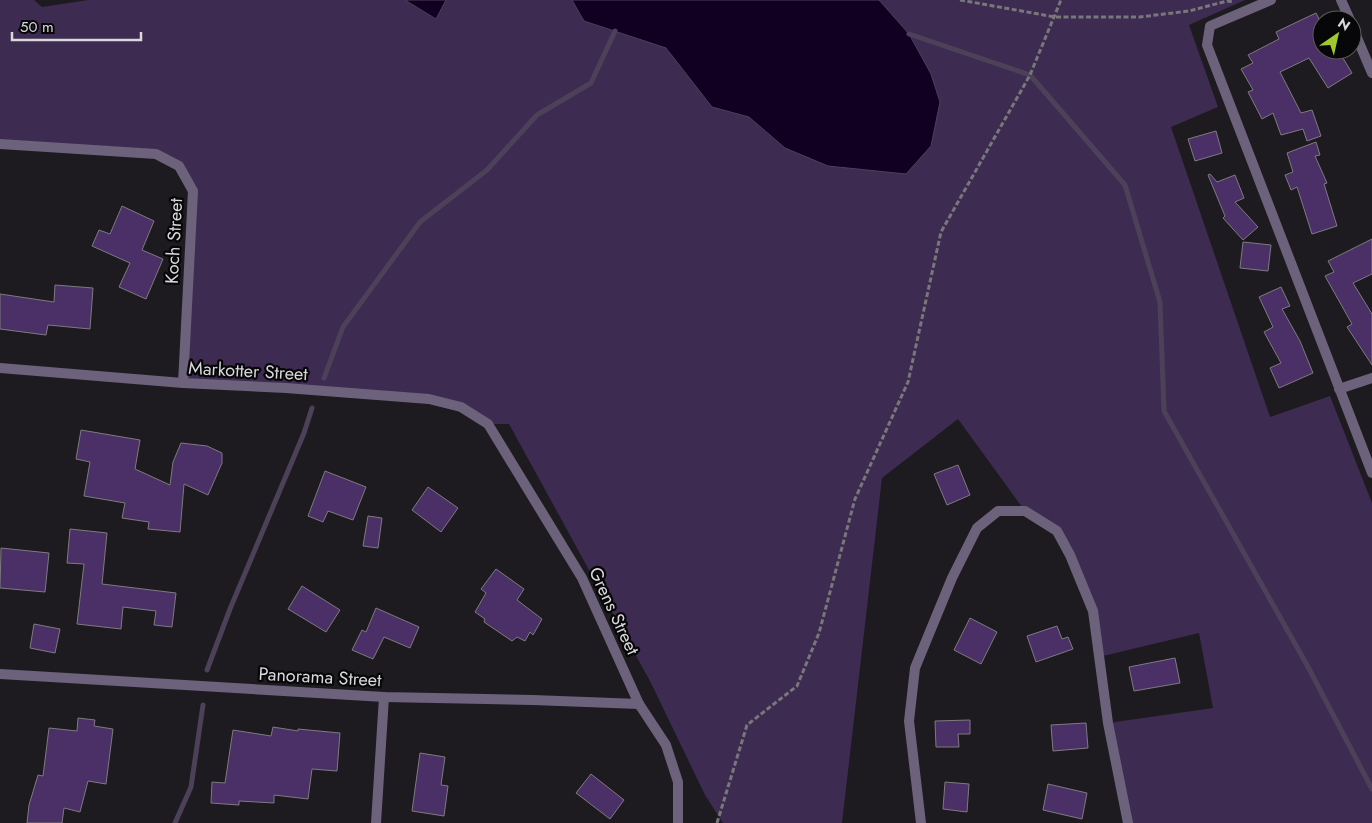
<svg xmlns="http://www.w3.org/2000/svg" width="1372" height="823" viewBox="0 0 1372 823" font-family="Jost,sans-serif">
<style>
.green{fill:#3d2b51}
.water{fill:#102;stroke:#4d4159}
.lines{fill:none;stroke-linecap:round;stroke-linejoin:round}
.stream{stroke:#4d4159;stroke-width:5}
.building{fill:#4a3066;stroke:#7d7b7f}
.path{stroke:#78777a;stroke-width:3;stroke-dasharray:5 2.5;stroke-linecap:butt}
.street{stroke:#6c627b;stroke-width:10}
.labels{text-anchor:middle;stroke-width:4.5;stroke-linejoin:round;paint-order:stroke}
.street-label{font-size:18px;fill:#d9d8da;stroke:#070608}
</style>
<rect width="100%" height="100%" fill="#1d1b1f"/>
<polygon class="green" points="0,0 34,0 42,7 88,0 405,0 436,19 446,0 572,0 584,21 666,48 712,107 749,117 786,148 931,74 909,34 879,0 1245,0 1189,25 1218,107 1171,127 1270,417 1330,396 1372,503 1372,823 1128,823 1108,723 1213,708 1199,633 1099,657 1093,611 1057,531 1025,511 958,419 882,478 842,823 723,823 705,795 651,683 509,424 488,424 429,399 183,383 193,190 179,166 156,154 0,144"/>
<g class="water">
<polygon points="405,0 446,0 436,19"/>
<polygon points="572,0 879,0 909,34 931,74 940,102 931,146 906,174 828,166 785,148 749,117 712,107 666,48 584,21"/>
</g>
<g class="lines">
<g class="stream">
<polyline points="909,34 1030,75 1125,185 1160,302 1164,411 1307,665 1372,789"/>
<polyline points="324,378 343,327 420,222 487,170 537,115 591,83 615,31"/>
<polyline points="207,670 230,609 304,433 312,408"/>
<polyline points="175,823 191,787 203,705"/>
</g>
</g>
<g class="building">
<polygon points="1316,13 1322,25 1322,50 1338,50 1352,73 1328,88 1309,58 1280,72 1301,113 1312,110 1321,136 1307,141 1303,129 1281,135 1273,113 1262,119 1248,92 1253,90 1241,69 1253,63 1248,55 1279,39 1276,32"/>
<polygon points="1216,131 1222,153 1195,161 1188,139"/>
<polygon points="1316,142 1320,155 1315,156 1327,183 1324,184 1337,226 1312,234 1297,187 1291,190 1285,175 1293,172 1287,153"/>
<polygon points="1210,174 1217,182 1235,175 1244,198 1235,202 1258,227 1243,240 1223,218 1225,216 1208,175"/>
<polygon points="122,206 154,221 142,250 163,259 146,299 119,287 130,263 92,246 99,230 110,234"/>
<polygon points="1372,239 1372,274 1353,283 1372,314 1372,365 1347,327 1352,324 1325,276 1334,272 1328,261"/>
<polygon points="1243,242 1271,245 1268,271 1240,268"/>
<polygon points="55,285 93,288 90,329 48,325 46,335 0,329 0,294 54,302"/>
<polygon points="1281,287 1290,306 1282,309 1300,341 1313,373 1279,388 1270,368 1281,363 1264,332 1273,327 1259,297"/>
<polygon points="81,430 140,440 135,469 170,485 173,462 181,443 207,446 222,453 222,463 208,495 184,484 180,532 148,529 149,522 122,518 125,503 84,496 90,462 76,459"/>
<polygon points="958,465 970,495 947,505 934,474"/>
<polygon points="325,471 366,487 353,520 328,511 323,522 308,516"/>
<polygon points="428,487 458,508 441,532 412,510"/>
<polygon points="368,516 382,518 378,548 363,546"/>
<polygon points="70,529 107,533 102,584 176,593 172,627 154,625 156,611 123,607 121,629 77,624 84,564 67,563"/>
<polygon points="1,548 49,553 45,592 0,588"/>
<polygon points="496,569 524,589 517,600 542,619 533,635 530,632 525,641 517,637 512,641 484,622 485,619 475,612 486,593 481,589"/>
<polygon points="302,586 340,610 326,632 288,609"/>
<polygon points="376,608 419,627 410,648 384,637 373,659 352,650 362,630 366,632"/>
<polygon points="970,618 997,632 981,664 954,650"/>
<polygon points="34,624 60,629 55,653 30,648"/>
<polygon points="1057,626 1062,639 1068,637 1073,649 1036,662 1027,636"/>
<polygon points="1175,658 1180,683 1134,691 1129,667"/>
<polygon points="78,718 95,720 94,726 113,729 106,784 88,781 80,812 64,808 62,823 27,823 29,805 38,775 43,776 49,728 77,731"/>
<polygon points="970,720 970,734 958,734 959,747 936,747 935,721"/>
<polygon points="1086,723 1088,748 1053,751 1051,725"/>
<polygon points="273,727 298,731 298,729 340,733 337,771 312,769 308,799 274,795 274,803 239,801 239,805 211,803 212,782 225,783 233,730 271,736"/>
<polygon points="420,753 445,757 441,785 448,786 444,816 412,811"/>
<polygon points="591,774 624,800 610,819 576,793"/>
<polygon points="945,782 969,784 967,812 943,809"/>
<polygon points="1048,784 1087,793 1082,819 1043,810"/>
</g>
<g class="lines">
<g class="path">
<polyline points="960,0 1055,17 1140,17 1189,11 1227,1 1233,2"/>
<polyline points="717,823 747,725 797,686 819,633 855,499 908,382 941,232 1030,75 1061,0"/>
</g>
<g class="street">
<polyline points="1271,0 1210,26 1207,45 1372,473"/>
<polyline points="1341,0 1350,20"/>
<polyline points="1352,26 1372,73"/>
<polyline points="0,144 156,154 179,166 193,191 183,383"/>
<polyline points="0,368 183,383 286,388 429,399 461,407 488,424 582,578 639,704 666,745 678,782 678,823"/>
<polyline points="1339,389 1372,378"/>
<polyline points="0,674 384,697 533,700 639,704"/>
<polyline points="376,823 384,697"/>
<polyline points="921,823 909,721 915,668 952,578 977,528 998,511 1025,511 1057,531 1070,555 1093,611 1108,723 1128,823"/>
</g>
</g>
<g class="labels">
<g class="street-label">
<text transform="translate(174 241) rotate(-87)" y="6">Koch Street</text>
<text transform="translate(248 371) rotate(3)" y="6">Markotter Street</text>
<text transform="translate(614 611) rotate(65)" y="6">Grens Street</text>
<text transform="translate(320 677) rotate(3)" y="6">Panorama Street</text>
</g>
</g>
<g transform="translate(1337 35) rotate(34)"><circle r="24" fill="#070608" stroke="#5b5a5c"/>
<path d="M0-4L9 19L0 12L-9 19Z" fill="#9fca2d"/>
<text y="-8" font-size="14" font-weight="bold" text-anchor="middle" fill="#d9d8da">N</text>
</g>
<path d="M12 32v8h129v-8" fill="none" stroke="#d9d8da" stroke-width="2.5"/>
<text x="20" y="32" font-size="15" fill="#d9d8da" stroke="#070608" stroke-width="4" paint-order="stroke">50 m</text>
</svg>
